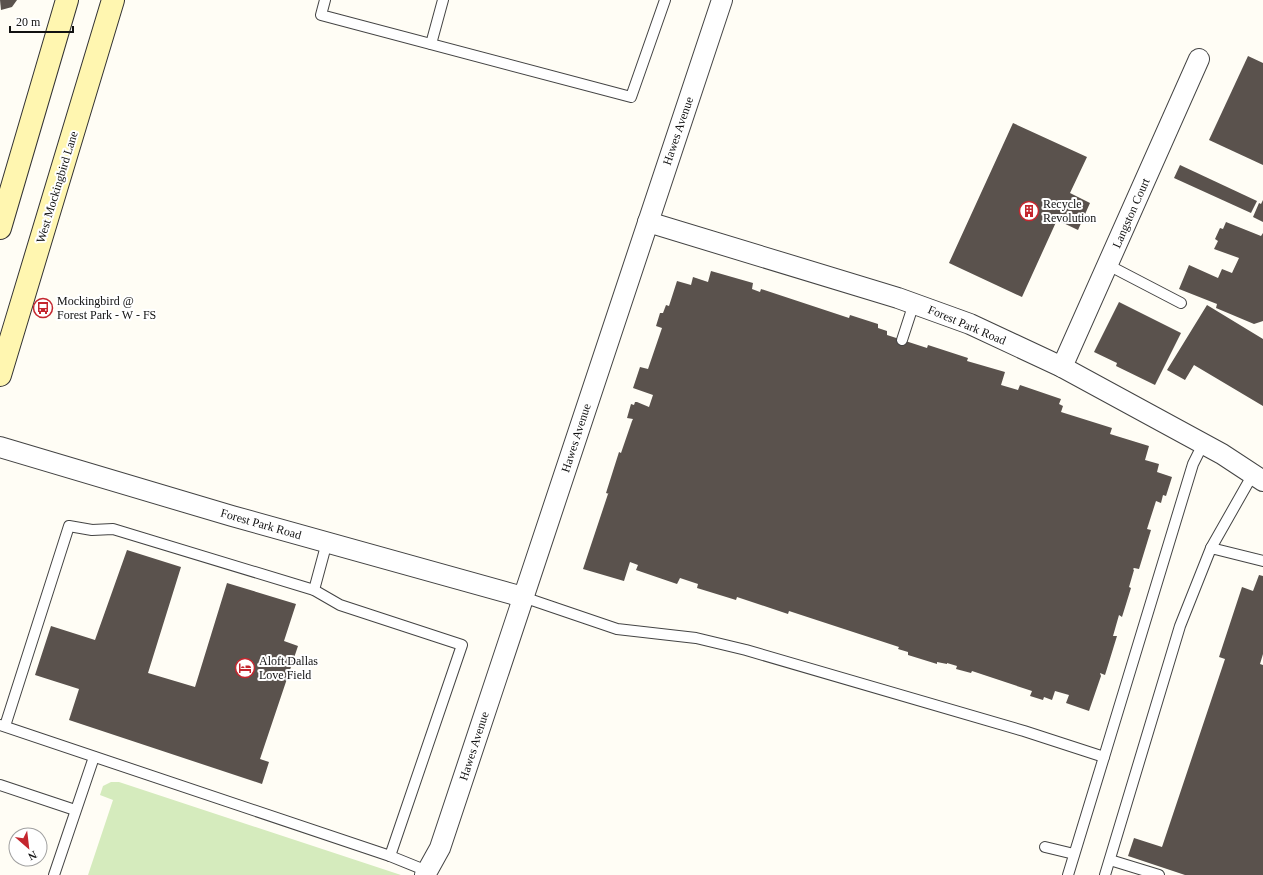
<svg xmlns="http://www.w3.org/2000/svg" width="1263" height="875" viewBox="0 0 1263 875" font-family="Georgia,serif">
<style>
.green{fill:#d5ebbd}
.building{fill:#5a524d}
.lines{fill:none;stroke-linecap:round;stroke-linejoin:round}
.service-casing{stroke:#444;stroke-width:12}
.minor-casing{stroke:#444;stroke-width:22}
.secondary-casing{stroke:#333;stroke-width:24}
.service{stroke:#fff;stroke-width:10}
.minor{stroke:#fff;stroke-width:20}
.secondary{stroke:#fff6b0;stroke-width:22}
.labels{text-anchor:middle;stroke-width:4;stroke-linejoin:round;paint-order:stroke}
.street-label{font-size:12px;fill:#111;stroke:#fff}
.poi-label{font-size:12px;fill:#111;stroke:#fff;text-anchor:start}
</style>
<rect width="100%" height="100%" fill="#fffdf5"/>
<polygon class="green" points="111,782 119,782 401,875 88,875 113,800 100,795 103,786"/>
<g class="building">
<polygon points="0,0 17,0 12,7 1,10"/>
<polygon points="1248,56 1263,63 1263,165 1209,140"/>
<polygon points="1013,123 1087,157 1070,193 1090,203 1078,230 1057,220 1022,297 949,263"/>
<polygon points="1180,165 1257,201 1251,213 1174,178"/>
<polygon points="1263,200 1263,222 1253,217 1259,203 1261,204"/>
<polygon points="1226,222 1261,236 1263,233 1263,321 1254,324 1216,308 1217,304 1179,289 1189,265 1218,278 1222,269 1232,273 1239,258 1214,249 1218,241 1215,239 1220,228 1223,229"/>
<polygon points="711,271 753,283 752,289 760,292 761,289 849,318 850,315 878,324 878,328 887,331 887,335 927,348 928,345 968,358 967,361 1005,372 1001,385 1018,390 1020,385 1061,399 1059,404 1063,406 1061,412 1112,428 1110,434 1149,446 1145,460 1159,464 1157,472 1172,477 1166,496 1163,495 1161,503 1156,501 1147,529 1151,530 1139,569 1134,568 1133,569 1134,570 1129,587 1131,588 1122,617 1119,615 1113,636 1117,636 1105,675 1100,673 1101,676 1089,711 1066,703 1069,695 1055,691 1052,700 1044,697 1043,700 1030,696 1032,691 972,671 971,673 956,669 957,666 947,663 947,664 937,662 937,664 908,655 908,652 898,649 899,647 789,611 788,614 737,597 736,600 697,588 698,584 680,578 677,584 636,570 638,565 630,562 624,581 583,569 608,494 609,494 606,493 619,452 621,453 632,421 633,419 627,418 631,404 634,405 635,402 637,402 649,407 653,395 633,388 640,367 648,369 662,328 656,326 660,313 663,313 666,305 669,306 677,281 691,285 693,277 708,282"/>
<polygon points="1119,302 1181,333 1155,385 1116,366 1117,363 1094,352"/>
<polygon points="1207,305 1263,339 1263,406 1194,365 1185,380 1167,370"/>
<polygon points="127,550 181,567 148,673 195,687 227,583 296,604 284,641 298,646 260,759 269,762 262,784 69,720 79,689 35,675 51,626 95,640"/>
<polygon points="1259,575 1263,576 1263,654 1260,664 1263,665 1263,875 1185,875 1128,856 1134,838 1162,847 1225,659 1219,657 1242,587 1253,591"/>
</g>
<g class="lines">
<defs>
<g id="service">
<polyline points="325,0 321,15 631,97 665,0"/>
<polyline points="431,44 443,0"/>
<polyline points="1108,265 1181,303"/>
<polyline points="902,340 914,303"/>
<polyline points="1211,548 1253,474"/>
<polyline points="314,590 327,542"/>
<polyline points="523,597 617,629 696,638 746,650 1024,731 1104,757 1193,464 1203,444"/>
<polyline points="0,725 390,856 427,871"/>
<polyline points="5,726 69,526 92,530 113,529 314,590 340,605 462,645 390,856"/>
<polyline points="0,785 75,810"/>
<polyline points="1045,847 1074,854"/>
<polyline points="1110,860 1159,875"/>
<polyline points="54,875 94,757"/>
<polyline points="1068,875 1104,757"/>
<polyline points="1105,875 1180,626 1211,548 1263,561"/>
</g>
<g id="minor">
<polyline points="648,222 898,298 970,324 1062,367 1222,454 1263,481"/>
<polyline points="1062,367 1199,59"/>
<polyline points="0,447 232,516 523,597"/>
<polyline points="425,875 440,848 722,0"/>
</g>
<g id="secondary">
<polyline points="0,228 67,0"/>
<polyline points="0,375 113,0"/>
</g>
</defs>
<use href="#service" class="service-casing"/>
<use href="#minor" class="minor-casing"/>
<use href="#secondary" class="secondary-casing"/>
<use href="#service" class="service"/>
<use href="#minor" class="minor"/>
<use href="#secondary" class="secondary"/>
</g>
<defs>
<symbol id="building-ring" viewBox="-11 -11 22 22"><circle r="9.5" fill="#fff" stroke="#c4262e" stroke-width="1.5"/><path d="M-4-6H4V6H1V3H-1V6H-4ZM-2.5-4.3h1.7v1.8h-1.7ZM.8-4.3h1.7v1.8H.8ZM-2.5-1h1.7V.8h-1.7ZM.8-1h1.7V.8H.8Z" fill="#c4262e"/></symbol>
<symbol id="bus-ring" viewBox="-11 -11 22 22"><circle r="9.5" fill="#fff" stroke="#c4262e" stroke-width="1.5"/><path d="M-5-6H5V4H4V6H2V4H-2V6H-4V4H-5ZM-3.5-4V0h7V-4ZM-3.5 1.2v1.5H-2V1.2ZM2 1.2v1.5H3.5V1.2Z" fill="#c4262e"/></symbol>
<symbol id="hotel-ring" viewBox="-11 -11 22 22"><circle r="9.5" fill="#fff" stroke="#c4262e" stroke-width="1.5"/><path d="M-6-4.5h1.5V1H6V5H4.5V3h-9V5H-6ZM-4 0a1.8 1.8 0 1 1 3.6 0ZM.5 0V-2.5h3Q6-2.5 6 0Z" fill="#c4262e"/></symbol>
</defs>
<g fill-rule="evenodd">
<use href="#building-ring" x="1018" y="200" width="22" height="22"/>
<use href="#bus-ring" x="32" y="297" width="22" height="22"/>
<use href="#hotel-ring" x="234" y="657" width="22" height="22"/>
</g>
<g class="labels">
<g class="street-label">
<text transform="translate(678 131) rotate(-71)" y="4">Hawes Avenue</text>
<text transform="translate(57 187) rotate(-73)" y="4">West Mockingbird Lane</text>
<text transform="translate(1131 213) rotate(-66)" y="4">Langston Court</text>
<text transform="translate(967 325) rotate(23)" y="4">Forest Park Road</text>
<text transform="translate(576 438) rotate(-72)" y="4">Hawes Avenue</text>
<text transform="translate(261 524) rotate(16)" y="4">Forest Park Road</text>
<text transform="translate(474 746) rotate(-72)" y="4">Hawes Avenue</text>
</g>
<g class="poi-label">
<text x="1043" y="208">Recycle<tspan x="1043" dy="14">Revolution</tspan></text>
<text x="57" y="305">Mockingbird @<tspan x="57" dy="14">Forest Park - W - FS</tspan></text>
<text x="259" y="665">Aloft Dallas<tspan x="259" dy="14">Love Field</tspan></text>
</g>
</g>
<g transform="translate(28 847) rotate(152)"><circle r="19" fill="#ffffff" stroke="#a0a0a0"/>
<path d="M0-3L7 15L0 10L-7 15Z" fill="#c4262e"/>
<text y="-6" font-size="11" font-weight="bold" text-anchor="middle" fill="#111111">N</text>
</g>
<path d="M10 26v6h63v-6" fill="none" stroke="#111111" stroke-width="2"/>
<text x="16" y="26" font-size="12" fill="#111111" stroke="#ffffff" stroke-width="3" paint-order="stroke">20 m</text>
</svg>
